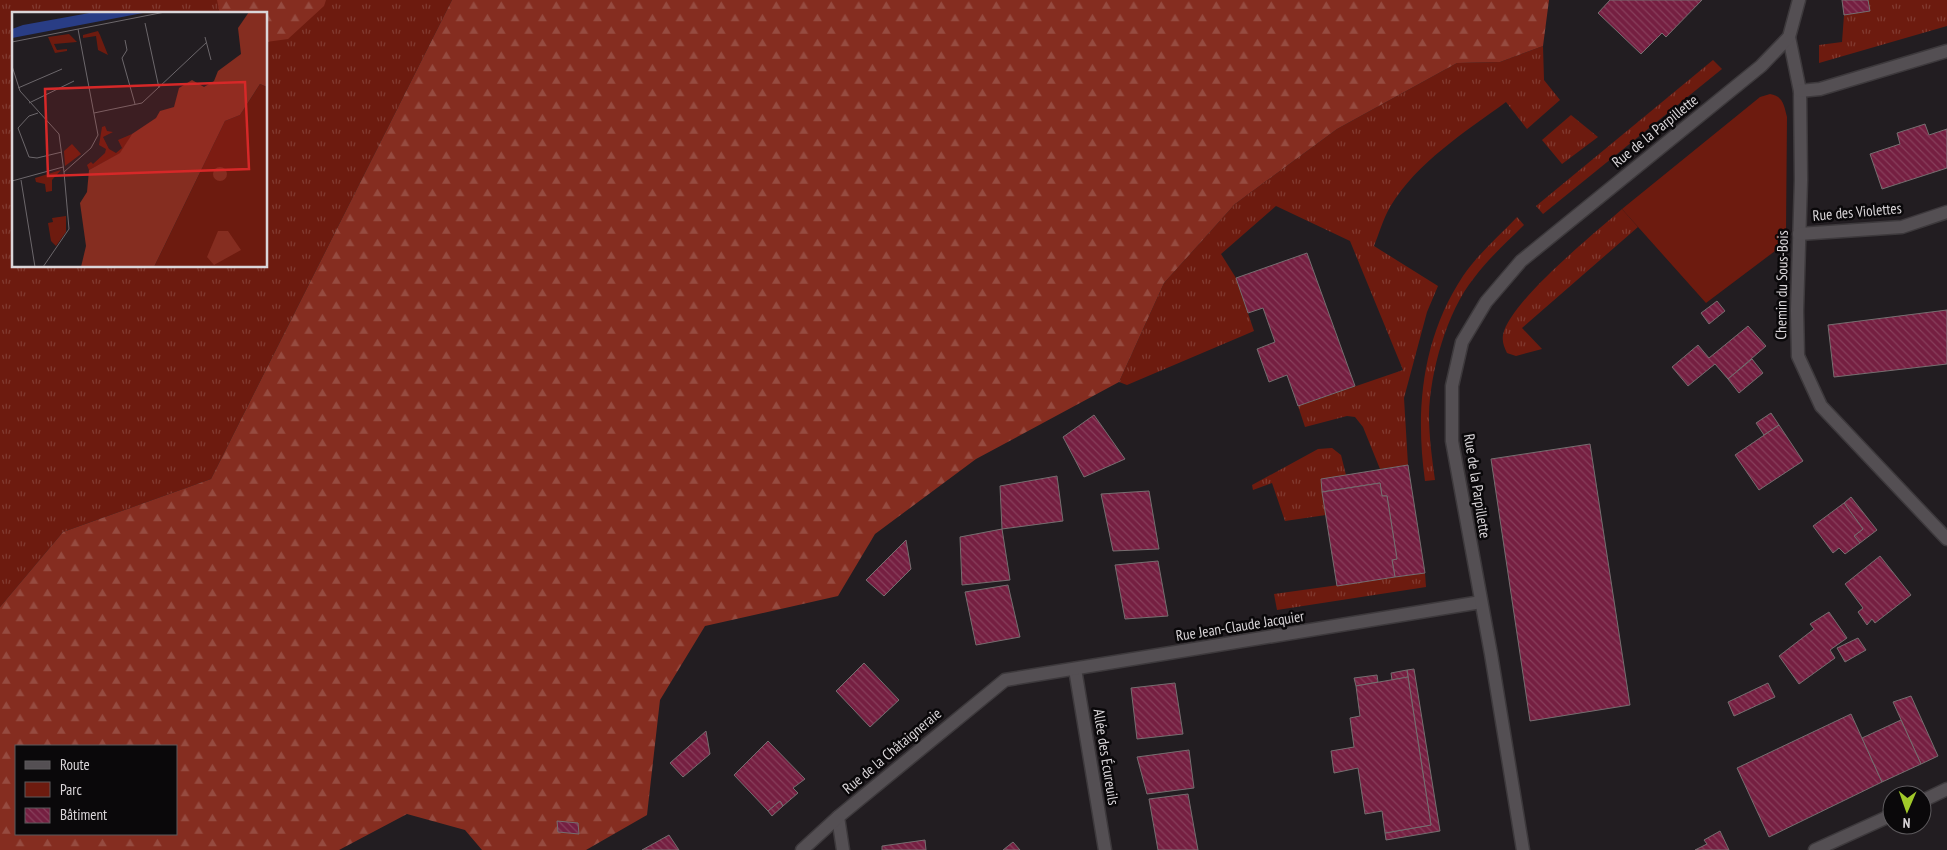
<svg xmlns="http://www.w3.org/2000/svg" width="1947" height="850" viewBox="0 0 1947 850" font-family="'PT Sans Narrow',sans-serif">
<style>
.grass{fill:url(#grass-tufts);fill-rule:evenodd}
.forest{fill:url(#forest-firs);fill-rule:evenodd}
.park{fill:#6d1b0f}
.building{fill:url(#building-back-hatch);stroke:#766e70}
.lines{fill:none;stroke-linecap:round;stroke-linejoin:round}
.street-casing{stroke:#3d393c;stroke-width:15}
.secondary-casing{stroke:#3d393c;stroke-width:15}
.street{stroke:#544f53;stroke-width:12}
.secondary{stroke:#544f53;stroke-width:12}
.labels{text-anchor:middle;stroke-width:5;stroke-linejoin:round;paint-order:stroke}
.street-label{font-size:15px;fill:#dad6d9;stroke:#0a080a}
.inset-road{fill:none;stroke:#6c676b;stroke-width:1}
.view{fill:#d62828;fill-opacity:0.15;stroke:#d62828;stroke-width:2.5}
.inset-edge{fill:none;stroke:#dad6d9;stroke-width:2.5}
</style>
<defs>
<pattern id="grass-tufts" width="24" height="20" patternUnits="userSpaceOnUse" patternTransform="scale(1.25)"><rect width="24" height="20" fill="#6d1b0f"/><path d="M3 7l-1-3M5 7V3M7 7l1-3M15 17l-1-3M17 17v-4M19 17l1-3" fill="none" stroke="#813b31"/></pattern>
<pattern id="forest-firs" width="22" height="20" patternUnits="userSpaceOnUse" patternTransform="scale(1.25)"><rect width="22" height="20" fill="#852d20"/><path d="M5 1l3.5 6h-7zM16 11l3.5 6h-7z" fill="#964b40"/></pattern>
<pattern id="building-back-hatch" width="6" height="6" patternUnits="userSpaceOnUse" patternTransform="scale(1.25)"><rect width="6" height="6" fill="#751f41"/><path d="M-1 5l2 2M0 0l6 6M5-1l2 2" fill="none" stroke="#883f5c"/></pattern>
</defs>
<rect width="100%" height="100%" fill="#221d21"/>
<g class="grass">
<path d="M0,0h452l-241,479 -148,53 -63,75zM14,14h252v252h-252z"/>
<polygon points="1868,0 1947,0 1947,26 1819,63 1819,45 1842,42 1844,15 1870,11"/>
<path d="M1543,46l1,34 16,20 -33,29 -21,-27c-41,30 -89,60 -116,105 -7,12 -11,27 -16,39l64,40 -11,26 -23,86 4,67 -28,4 -17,-42 -8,-10 -8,-1 -42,11 -7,-21 105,-36 -53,-129 -74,-35 -55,48 15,24 18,53 -127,54 -8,-3 45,-99 71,-79 102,-75 120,-66 43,-1z"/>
<polygon points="1713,60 1722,69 1543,214 1536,206"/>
<polygon points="1571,115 1598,137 1562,164 1542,140"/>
<path d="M1622,209l16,18 -116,101 20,21 -26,7 -9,-3c-3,-6 -5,-11 -4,-18 7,-34 91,-101 119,-126z"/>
<path d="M1517,217l7,8c-17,17 -36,34 -50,53 -27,33 -44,94 -45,137 0,22 3,43 6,65l-10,1c-10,-71 -3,-143 38,-205 15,-22 36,-40 54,-59z"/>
<polygon points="1332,448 1341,455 1346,475 1321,479 1326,515 1285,521 1272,483 1253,490 1252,485 1318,449"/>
<polygon points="1425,573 1426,587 1277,610 1274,594"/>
</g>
<g class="forest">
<polygon points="217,0 326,0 324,6 288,39 266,42 266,14 220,14"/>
<path d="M452,0h1097l-6,46 -43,16 -43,1 -120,66 -102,75 -71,79 -45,99 -143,77 -101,75 -37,62 -133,30 -45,74 -13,115 -61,35h-104l-17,-20 -58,-16 -68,36h-339v-243l63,-75 148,-53zM16,746h160v88h-160z"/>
</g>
<path class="park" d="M1770,94c13,2 14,11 17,23l-1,114 -3,14 -77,58 -84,-94 138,-112z"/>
<g class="building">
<polygon points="1610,0 1702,0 1666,37 1662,33 1641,54 1598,13"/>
<polygon points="1842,0 1868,0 1870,11 1844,15"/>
<polygon points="1925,124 1929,135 1947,129 1947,168 1882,189 1870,154 1900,144 1897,133"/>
<polygon points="1307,253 1355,386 1298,406 1287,375 1269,382 1257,349 1275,342 1263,308 1248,313 1236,278"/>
<polygon points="1717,301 1725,311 1709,324 1701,313"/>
<polygon points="1947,310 1947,364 1834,377 1828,325"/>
<polygon points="1748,326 1766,346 1728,379 1715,364 1688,386 1672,367 1698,345 1709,358"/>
<polygon points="1752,359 1763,373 1739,393 1728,379"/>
<polygon points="1771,413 1779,425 1764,435 1756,423"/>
<polygon points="1094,415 1125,459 1084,477 1063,437"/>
<polygon points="1779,425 1803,461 1759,490 1735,455"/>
<polygon points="1590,444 1630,705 1530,721 1491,459"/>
<polygon points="1408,465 1425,573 1395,577 1392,560 1397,559 1387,496 1382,496 1380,483 1322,492 1321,479"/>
<polygon points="1057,476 1063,521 1002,529 1000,486"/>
<polygon points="1380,483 1382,496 1387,496 1397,559 1392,560 1395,577 1337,586 1322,492"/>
<polygon points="1149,491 1159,549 1113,551 1101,494"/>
<polygon points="1851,497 1877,530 1860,543 1854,536 1863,529 1844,503"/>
<polygon points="1844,503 1863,529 1854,536 1860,543 1845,554 1839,548 1833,553 1813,526"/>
<polygon points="1002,529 1010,580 962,585 960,537"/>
<polygon points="906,540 911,569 884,596 866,580"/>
<polygon points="1880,556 1911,595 1875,623 1872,619 1867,625 1858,612 1863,608 1845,584"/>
<polygon points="1158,561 1168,616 1125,619 1115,565"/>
<polygon points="1008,585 1020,637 976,645 965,592"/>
<polygon points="1829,612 1847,638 1830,650 1835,658 1799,684 1779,656 1814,629 1810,624"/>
<polygon points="1858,638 1866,650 1845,662 1837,648"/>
<polygon points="864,663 899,700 870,727 836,691"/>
<polygon points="1414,669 1440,831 1386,840 1385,833 1431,825 1407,670"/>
<polygon points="1407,670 1408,677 1392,680 1391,673"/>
<polygon points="1377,675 1378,682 1356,686 1354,678"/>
<polygon points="1408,677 1431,825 1385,833 1382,811 1365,814 1358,768 1334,773 1331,751 1354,747 1350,718 1360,716 1356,686"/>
<polygon points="1175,683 1183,734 1137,739 1131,688"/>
<polygon points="1768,683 1775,697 1734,716 1728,702"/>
<polygon points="1911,696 1938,756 1921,764 1893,702"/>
<polygon points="1851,714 1882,782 1769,837 1737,768"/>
<polygon points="1901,720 1921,764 1882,782 1862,738"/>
<polygon points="706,731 710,754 683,777 670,763"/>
<polygon points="768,741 805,779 793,788 798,793 783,806 780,801 768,811 734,775"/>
<polygon points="1189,750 1194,788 1147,794 1137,757"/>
<polygon points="1188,794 1198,850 1158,850 1149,799"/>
<polygon points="780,801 783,806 772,816 768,811"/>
<polygon points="557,821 578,823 579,834 558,832"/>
<polygon points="1720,831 1729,850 1695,850 1707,844 1704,840"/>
<polygon points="669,835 679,850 642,850"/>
<polygon points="925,840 926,850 882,850 882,846"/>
<polygon points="1013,842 1020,850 1003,850"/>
</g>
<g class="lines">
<defs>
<g id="street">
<polyline points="1789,37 1800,91 1801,180 1797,311 1798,356 1821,406 1947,539"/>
<polyline points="1800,91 1820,89 1947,51"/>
<polyline points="1799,234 1902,227 1947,212"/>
<polyline points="1075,669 1105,850"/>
<polyline points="1922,801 1947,789"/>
<polyline points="838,817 843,850"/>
<polyline points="802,850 838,817 1005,680 1481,602"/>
<polyline points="1815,850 1892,815"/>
</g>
<polyline id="secondary" points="1523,850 1491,654 1452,441 1452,386 1462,342 1486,302 1521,261 1761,66 1789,37 1799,0"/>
</defs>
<use href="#street" class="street-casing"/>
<use href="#secondary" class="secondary-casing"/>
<use href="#street" class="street"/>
<use href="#secondary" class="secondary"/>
</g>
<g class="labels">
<g class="street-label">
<text transform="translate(1655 131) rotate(-39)" y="5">Rue de la Parpillette</text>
<text transform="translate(1857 212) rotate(-5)" y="5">Rue des Violettes</text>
<text transform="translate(1782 285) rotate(-89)" y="5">Chemin du Sous-Bois</text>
<text transform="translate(1477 486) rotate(81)" y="5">Rue de la Parpillette</text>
<text transform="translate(1240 626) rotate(-9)" y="5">Rue Jean-Claude Jacquier</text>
<text transform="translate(892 751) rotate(-40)" y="5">Rue de la Châtaigneraie</text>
<text transform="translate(1106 757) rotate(81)" y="5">Allée des Écureuils</text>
</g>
</g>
<g transform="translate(12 12)">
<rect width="255" height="255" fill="#221d21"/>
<path d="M86,19l2,4 8,20 -10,-5 -2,-14 -13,2v-3zM57,22l8,8 -23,2 3,6 10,-1v2l-12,2 -7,-16zM248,72l7,3v180h-113l71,-146 15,-6zM93,114l2,5 6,1 -10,5 6,12 7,4 6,-5 -4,-8 14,-6 -11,19 -32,17 -2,-5 4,-3 2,2 12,-11 1,-4 -7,-4 3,-18zM49,158l-9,10v11l-6,1 -1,-8 -9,-2 -1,-4zM54,204v16l-10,14 -5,-5 -3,-18 5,-1 -1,-4z" fill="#6d1b0f"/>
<path d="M237,0h18v75l-7,-3 -20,31 -15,6 -71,146h-73l5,-21 -6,-43 7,-11 2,-22 31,-17 12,-19 24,-16 4,-7 14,-4 5,-19 13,-8 12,7 10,-6 4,-10 23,-17 -3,-26zM201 162a7 7 0 1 1 14 0a7 7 0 1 1-14 0ZM206,219h10l13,19 -27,15 -7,-8z" fill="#852d20"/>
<path d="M60,132l9,10 -16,12 -1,-15z" fill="#6d1b0f"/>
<path d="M83,0h53l-136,26v-9l11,-4z" fill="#293d85"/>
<path class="inset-road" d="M133,11l14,65M193,25l6,23M113,28l2,10 -5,8 13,46M0,30l153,-30M0,54l8,25 39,43 5,38M6,76l44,-19M17,91l45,-22M26,101l-9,3 -11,12 11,29 8,1 25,-6M82,101l48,-10 65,-61M9,168l14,87M0,169l51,-14M31,255l26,-38 -5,-57 27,-24 7,-13 -20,-106"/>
<path class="view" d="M233,70l4,87 -201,7 -3,-87z"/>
<rect width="255" height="255" class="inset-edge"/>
</g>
<rect x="15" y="745" width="162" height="90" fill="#0a080a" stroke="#5d5a5d"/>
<rect x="25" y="761" width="25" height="8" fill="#544f53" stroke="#5d5a5d"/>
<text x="60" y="770" font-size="15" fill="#dad6d9">Route</text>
<rect x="25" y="782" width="25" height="15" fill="#6d1b0f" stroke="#5d5a5d"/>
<text x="60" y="795" font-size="15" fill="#dad6d9">Parc</text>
<rect x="25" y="808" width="25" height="15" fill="url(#building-back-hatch)" stroke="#5d5a5d"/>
<text x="60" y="820" font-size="15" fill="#dad6d9">Bâtiment</text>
<g transform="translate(1907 810) rotate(182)"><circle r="24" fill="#0a080a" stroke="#5d5a5d"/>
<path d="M0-4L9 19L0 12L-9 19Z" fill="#a1c92a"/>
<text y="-8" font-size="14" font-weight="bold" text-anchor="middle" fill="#dad6d9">N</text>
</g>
</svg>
